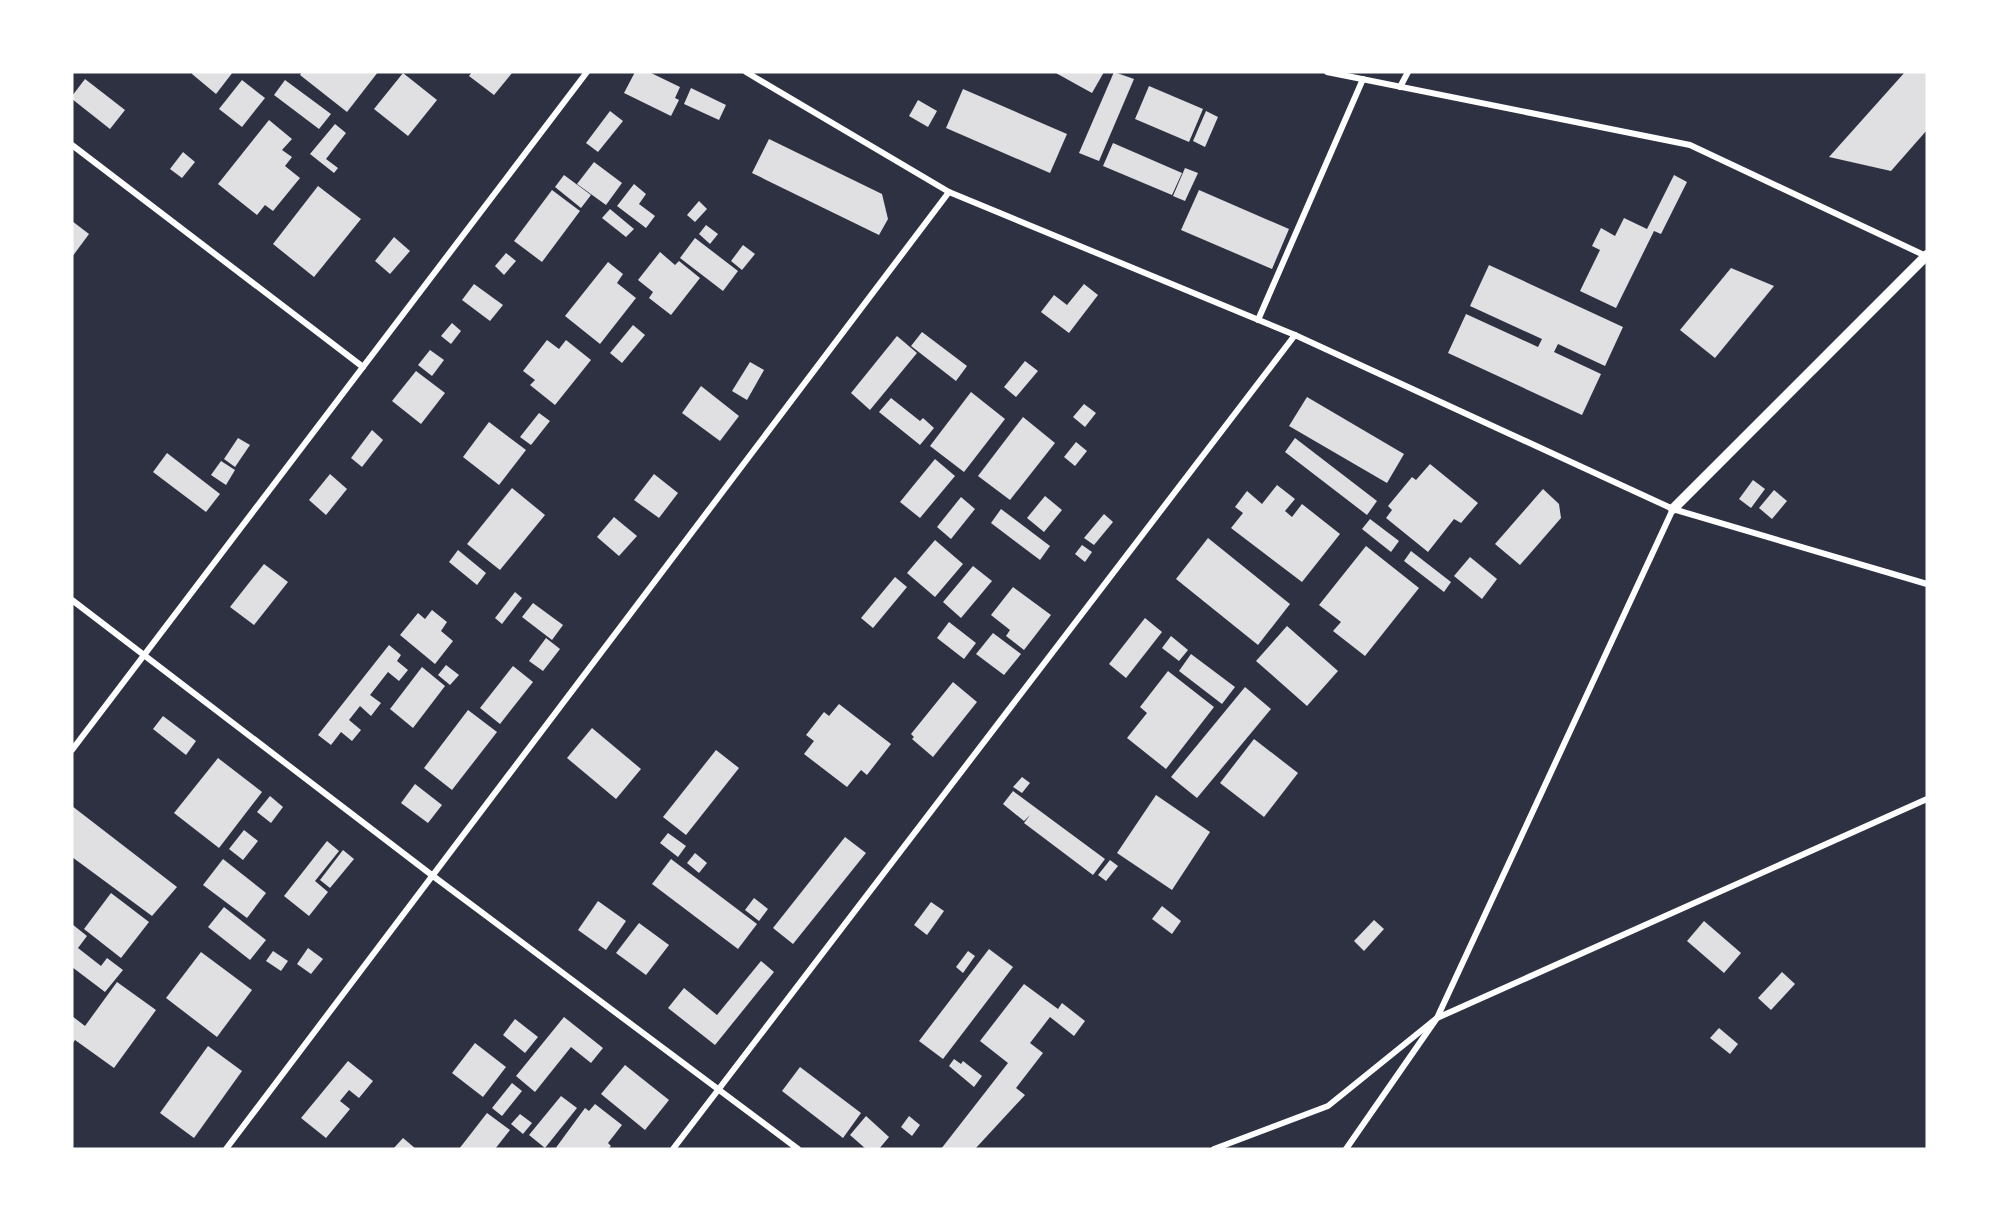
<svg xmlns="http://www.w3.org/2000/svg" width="1999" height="1221" viewBox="0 0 1999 1221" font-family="Barlow,sans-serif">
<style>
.building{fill:#e0e0e3}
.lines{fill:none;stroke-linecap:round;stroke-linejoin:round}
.minor{stroke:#fff;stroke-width:6}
.tertiary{stroke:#fff;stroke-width:10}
</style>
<rect width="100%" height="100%" fill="#2d3142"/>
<g class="building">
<polygon points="193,72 233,72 216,94 192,74"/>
<polygon points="302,72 378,72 347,112 300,75"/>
<polygon points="472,72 510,72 512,73 494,95 469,76"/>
<polygon points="635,72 649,72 680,87 675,98 679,100 671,116 624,93"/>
<polygon points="1054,72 1104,72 1092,93"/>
<polygon points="1114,72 1134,79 1099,161 1079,153"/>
<polygon points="1905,72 1927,72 1927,130 1891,171 1829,157"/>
<polygon points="403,73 437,100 408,136 374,109"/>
<polygon points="85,79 125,110 110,129 72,99 72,96"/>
<polygon points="242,80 265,98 242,127 219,109"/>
<polygon points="285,80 331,114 319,129 274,95"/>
<polygon points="1149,86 1203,109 1189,142 1135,119"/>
<polygon points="691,88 726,105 719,120 684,104"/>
<polygon points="963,89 1067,134 1050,173 946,128"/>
<polygon points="918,100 937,111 928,127 909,116"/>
<polygon points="610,111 623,121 598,152 586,143"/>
<polygon points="1206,111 1218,117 1205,147 1193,141"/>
<polygon points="269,120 292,139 282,150 292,157 285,166 300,178 273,211 265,205 257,215 218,184"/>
<polygon points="335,124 346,133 326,159 338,168 334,173 310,154"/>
<polygon points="769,139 882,194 888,219 879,235 752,173"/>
<polygon points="1113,143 1182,173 1172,195 1103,166"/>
<polygon points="183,152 195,162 182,178 170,169"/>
<polygon points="594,162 622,183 606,205 577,184"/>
<polygon points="1185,168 1198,173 1185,201 1173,196"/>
<polygon points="564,175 591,195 581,208 555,187"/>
<polygon points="1674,175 1687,182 1661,234 1654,231 1616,308 1580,291 1600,250 1592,246 1601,228 1615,236 1624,218 1647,229"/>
<polygon points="634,184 646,194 639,204 655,216 646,228 617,206"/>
<polygon points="318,186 361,219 314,277 273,244"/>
<polygon points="552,190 580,211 542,262 514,241"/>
<polygon points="1199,190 1289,229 1272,269 1181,230"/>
<polygon points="699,201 707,209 695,222 687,215"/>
<polygon points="610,209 634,229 626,237 602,218"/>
<polygon points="72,221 89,234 72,257"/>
<polygon points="706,225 718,234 710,244 699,234"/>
<polygon points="394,237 410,251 390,274 375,261"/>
<polygon points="695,238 738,271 723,291 680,258"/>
<polygon points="743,245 755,254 742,270 731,261"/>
<polygon points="660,252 675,265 679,261 700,278 671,315 649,298 653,292 638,280"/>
<polygon points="506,253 516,261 504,275 495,266"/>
<polygon points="608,262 623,274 617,283 636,298 600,344 565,316"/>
<polygon points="1489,265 1623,327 1605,366 1558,344 1554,352 1601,374 1582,415 1448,353 1466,314 1538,347 1542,339 1470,306"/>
<polygon points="1731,268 1774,286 1715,358 1680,330"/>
<polygon points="474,284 503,305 490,321 462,300"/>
<polygon points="1084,284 1098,295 1069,333 1041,312 1054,295 1067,305"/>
<polygon points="452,323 461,331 451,344 441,336"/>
<polygon points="633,325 645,335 622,363 610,353"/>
<polygon points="922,332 967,366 956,381 911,346"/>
<polygon points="897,336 917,353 870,410 851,393"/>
<polygon points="547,340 559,349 566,340 591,360 555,405 530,385 535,380 523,371"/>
<polygon points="430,350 444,360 432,376 418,365"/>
<polygon points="1025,361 1038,371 1016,397 1004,387"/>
<polygon points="750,362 764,370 747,400 732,391"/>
<polygon points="416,371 445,393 421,424 392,401"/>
<polygon points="701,386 739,416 720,441 682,413"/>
<polygon points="971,392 1005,419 964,472 930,446"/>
<polygon points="1307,397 1404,454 1387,483 1289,426"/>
<polygon points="891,398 920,421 923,418 934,428 920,445 879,412"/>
<polygon points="1084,404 1096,413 1085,427 1073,417"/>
<polygon points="539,413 550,421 531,445 520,437"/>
<polygon points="1023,417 1055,443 1010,500 978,476"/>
<polygon points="489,422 526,450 499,485 463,457"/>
<polygon points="372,430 383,440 362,467 351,458"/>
<polygon points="238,438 250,445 235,467 224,459"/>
<polygon points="1295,438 1377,501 1367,515 1285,452"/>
<polygon points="1076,442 1087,451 1075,466 1064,457"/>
<polygon points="167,453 220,494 206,512 153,472"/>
<polygon points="935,459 955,476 920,518 900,502"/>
<polygon points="221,461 235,470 226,485 211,475"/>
<polygon points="1430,464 1478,503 1461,523 1454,519 1428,552 1386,518 1392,510 1388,506 1412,477 1416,480"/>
<polygon points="330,474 347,489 326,515 309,500"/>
<polygon points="654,474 678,493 659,518 634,500"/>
<polygon points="1753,480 1765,489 1751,508 1739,499"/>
<polygon points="1277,485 1295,499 1285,511 1292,517 1302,504 1340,534 1302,582 1231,528 1243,513 1235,507 1247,491 1262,504"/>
<polygon points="512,488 545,515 500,570 467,544"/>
<polygon points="1543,489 1559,504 1561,518 1520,565 1495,544"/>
<polygon points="1774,490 1787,501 1772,519 1759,508"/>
<polygon points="1045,496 1062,510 1044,532 1027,518"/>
<polygon points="961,497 975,509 951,539 937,527"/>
<polygon points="1001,509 1050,546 1040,560 991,523"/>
<polygon points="1104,514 1113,522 1094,545 1084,538"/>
<polygon points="614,517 637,536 619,556 597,537"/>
<polygon points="1370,519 1399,541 1391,552 1362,529"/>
<polygon points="1208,538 1290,604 1258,645 1176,579"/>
<polygon points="935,540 963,564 935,597 907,573"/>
<polygon points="1082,545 1092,552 1085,562 1075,554"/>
<polygon points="1366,546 1419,588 1365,656 1333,631 1341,622 1319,605"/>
<polygon points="458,550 486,573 477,585 449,562"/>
<polygon points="1411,551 1451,582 1444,592 1404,561"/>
<polygon points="1470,557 1497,579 1482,599 1454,576"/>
<polygon points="264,564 288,582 254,625 230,607"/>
<polygon points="973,566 992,581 961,618 943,602"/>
<polygon points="895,577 907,587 873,628 861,618"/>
<polygon points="1013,587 1051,615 1024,650 1006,636 1010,630 991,615"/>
<polygon points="515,592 522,598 502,624 495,618"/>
<polygon points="533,603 563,625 552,640 522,617"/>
<polygon points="432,610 447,622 441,631 453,641 435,664 400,635 418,613 425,619"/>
<polygon points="1145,618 1162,632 1126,678 1109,664"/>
<polygon points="949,622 976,643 964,659 937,638"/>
<polygon points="1287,626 1338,671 1307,706 1256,661"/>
<polygon points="993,633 1021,654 1004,675 976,654"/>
<polygon points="1171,636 1188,650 1179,661 1162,648"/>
<polygon points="546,638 560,649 543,671 529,661"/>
<polygon points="389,645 401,655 397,661 408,670 399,681 388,672 370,695 381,703 371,716 360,706 349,720 361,730 352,741 341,732 331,745 318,735"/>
<polygon points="1191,654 1235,687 1222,704 1179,671"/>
<polygon points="446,665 459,675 450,685 438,675"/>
<polygon points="513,666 533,682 500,724 480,708"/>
<polygon points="422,667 445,686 413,728 390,709"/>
<polygon points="1168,671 1214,707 1166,769 1127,738 1147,713 1140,707"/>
<polygon points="953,682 977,702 933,757 912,739 914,737 911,734"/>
<polygon points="1245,687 1271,709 1197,798 1171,777"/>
<polygon points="839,704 891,744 867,775 861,770 847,787 804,754 814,741 806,735 824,712 829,716"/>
<polygon points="468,710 497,732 452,790 424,768"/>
<polygon points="163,716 196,741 186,755 153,729"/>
<polygon points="592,728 641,769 616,799 567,758"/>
<polygon points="1254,739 1298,773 1264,817 1220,783"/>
<polygon points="716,750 739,768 686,835 663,817"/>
<polygon points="218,758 262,792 219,848 174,813"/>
<polygon points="1022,777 1030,783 1022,793 1013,787"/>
<polygon points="415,784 442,805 428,823 401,803"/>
<polygon points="1013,791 1105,859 1093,875 1024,823 1030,815 1024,821 1003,804"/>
<polygon points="1156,795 1210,832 1172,890 1117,853"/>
<polygon points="270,796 283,807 271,823 257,812"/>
<polygon points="72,806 177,887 152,916 72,857"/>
<polygon points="244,830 258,841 243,860 229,849"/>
<polygon points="668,833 686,846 678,857 660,843"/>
<polygon points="845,837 866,853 793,944 773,928"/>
<polygon points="327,841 339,851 315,881 328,892 309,916 284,896"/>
<polygon points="343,850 354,859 330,888 320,880"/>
<polygon points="695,853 707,863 699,873 687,863"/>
<polygon points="223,859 266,893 247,918 203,885"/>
<polygon points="671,859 757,924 738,949 652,884"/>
<polygon points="1110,860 1118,866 1106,881 1098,875"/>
<polygon points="111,893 149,922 121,958 84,929"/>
<polygon points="754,898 768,909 759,921 745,910"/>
<polygon points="598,901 626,921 606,950 578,930"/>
<polygon points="931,902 944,911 927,935 914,925"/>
<polygon points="1162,906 1181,921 1172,934 1152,919"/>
<polygon points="224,907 266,940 250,960 208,927"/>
<polygon points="1374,920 1384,929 1364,951 1354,941"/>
<polygon points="1704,921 1741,953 1724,973 1687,941"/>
<polygon points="639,923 669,945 646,975 616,953"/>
<polygon points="72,924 87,936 78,948 101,966 107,958 123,970 105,992 72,967"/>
<polygon points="308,948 323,959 311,974 297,964"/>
<polygon points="989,949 1013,967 943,1059 919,1041"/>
<polygon points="273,951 288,961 281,971 266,961"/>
<polygon points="968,951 975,956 963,973 956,967"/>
<polygon points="201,952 252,990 217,1037 166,998"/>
<polygon points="761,961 774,972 715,1045 668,1008 684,988 717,1015"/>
<polygon points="1782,972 1795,984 1771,1010 1758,998"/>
<polygon points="117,982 156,1010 114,1068 75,1040 72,1044 72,1016 85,1026"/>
<polygon points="1024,984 1058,1009 1062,1003 1085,1021 1074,1036 1050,1017 1030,1043 1043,1053 1016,1088 1025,1095 975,1149 941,1149 1008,1063 980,1041"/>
<polygon points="564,1017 603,1048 591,1063 571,1047 535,1092 516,1076"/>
<polygon points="515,1019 538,1037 525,1053 503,1035"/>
<polygon points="1719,1028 1738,1044 1730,1054 1710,1038"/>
<polygon points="475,1043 506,1067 483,1097 452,1073"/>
<polygon points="208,1046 242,1071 194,1138 160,1113"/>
<polygon points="954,1059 961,1064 963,1061 982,1076 974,1087 949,1066"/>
<polygon points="348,1061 373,1081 359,1098 349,1090 340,1101 350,1109 326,1138 301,1118"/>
<polygon points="625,1065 669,1100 645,1130 601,1094"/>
<polygon points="800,1067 861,1113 843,1138 782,1091"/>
<polygon points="512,1083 522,1091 502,1116 492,1108"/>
<polygon points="561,1096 577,1108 545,1148 529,1135"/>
<polygon points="595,1104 622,1125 608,1143 611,1146 608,1149 555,1149 585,1108 589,1111"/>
<polygon points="487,1113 510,1130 495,1149 459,1149"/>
<polygon points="520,1114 532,1123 523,1134 511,1124"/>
<polygon points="866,1116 889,1137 879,1149 866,1149 850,1135"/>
<polygon points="909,1116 920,1125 912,1136 901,1127"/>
<polygon points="403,1138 416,1149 393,1149"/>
</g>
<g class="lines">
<g class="minor">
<polyline points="746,72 949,192 1295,335 1673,509 1927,584"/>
<polyline points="1327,72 1690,145 1926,256"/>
<polyline points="1400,87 1408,72"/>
<polyline points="72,145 363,367"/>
<polyline points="1258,320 1363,79"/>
<polyline points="72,600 433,876 798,1149"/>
<polyline points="72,750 587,72"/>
<polyline points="226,1149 949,192"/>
<polyline points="673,1149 1295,335"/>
<polyline points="1214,1149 1328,1106 1437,1018 1927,799"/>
<polyline points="1346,1149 1437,1018 1673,509"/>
</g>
<polyline class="tertiary" points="1673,509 1927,255"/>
</g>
<rect width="1999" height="1221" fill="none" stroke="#ffffff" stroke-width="147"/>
</svg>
